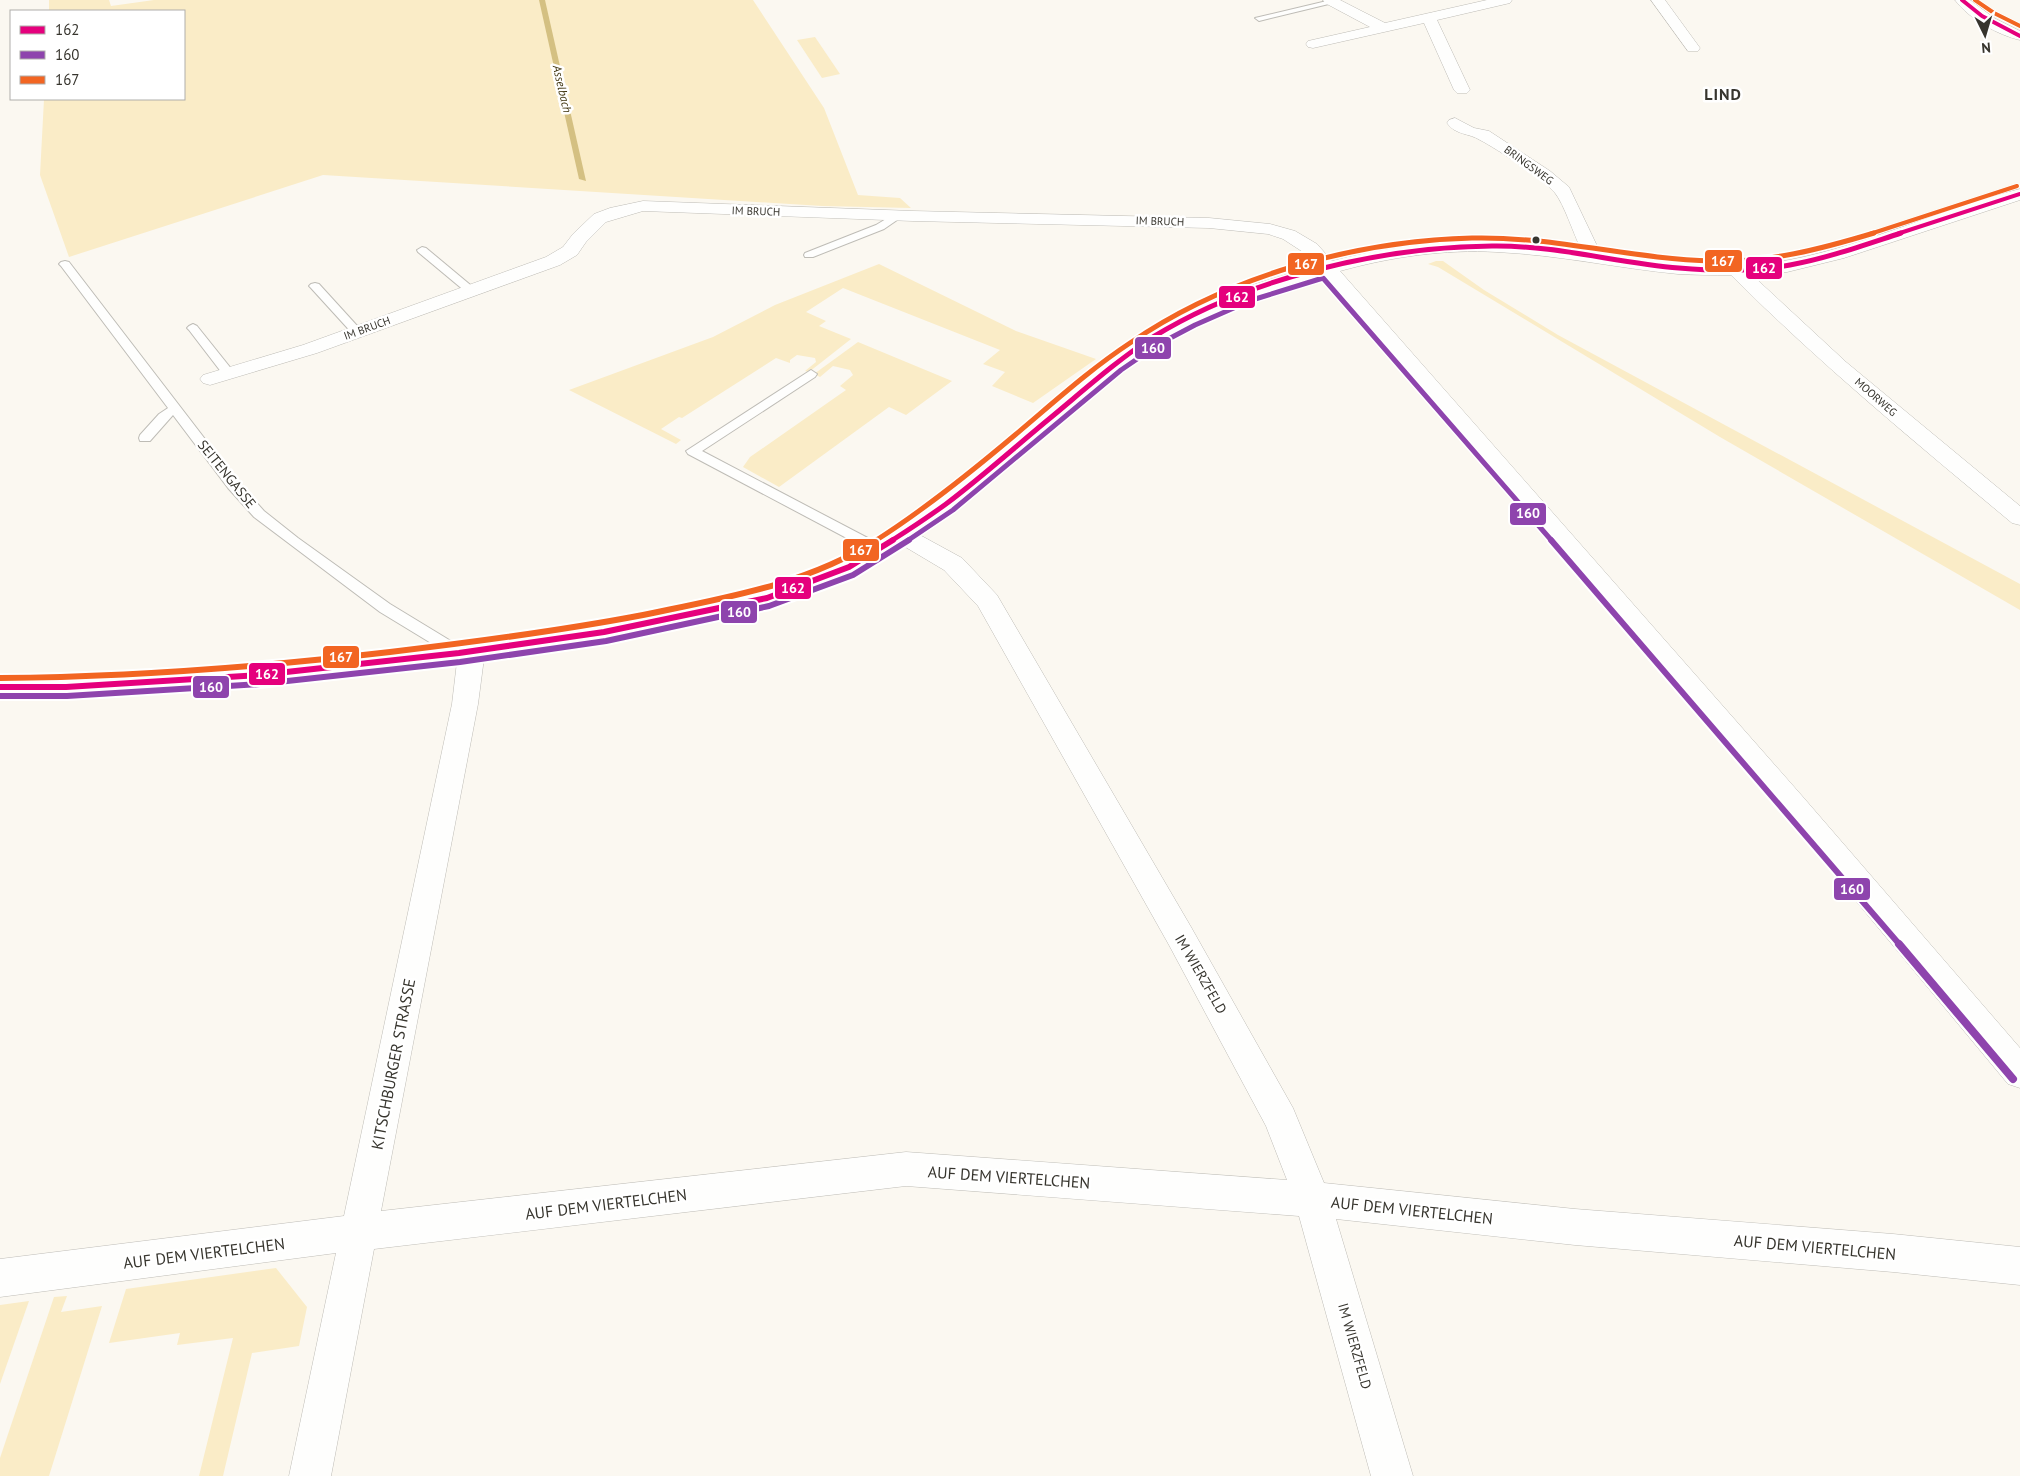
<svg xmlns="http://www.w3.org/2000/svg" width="2020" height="1476" viewBox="0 0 2020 1476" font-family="'PT Sans',sans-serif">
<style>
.green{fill:#faecc7}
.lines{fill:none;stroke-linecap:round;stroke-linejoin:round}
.stream{fill:#d4c082;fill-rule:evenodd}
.service-casing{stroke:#bebcb6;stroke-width:2}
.minor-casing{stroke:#bebcb6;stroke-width:1}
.service{fill:#fefefd;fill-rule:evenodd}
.minor{fill:#fefefd;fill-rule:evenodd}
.bus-1-far2-casing{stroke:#fff;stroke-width:5.5}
.bus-1-far1-casing{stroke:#fff;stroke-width:8}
.bus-1-casing{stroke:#fff;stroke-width:10}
.bus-2-far2-casing{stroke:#fff;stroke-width:8}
.bus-2-far1-casing{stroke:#fff;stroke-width:10}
.bus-2-casing{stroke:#fff;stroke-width:12}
.bus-3-far2-casing{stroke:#fff;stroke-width:5.5}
.bus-3-far1-casing{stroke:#fff;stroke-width:8}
.bus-3-casing{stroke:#fff;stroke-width:10}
.bus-1-far2{stroke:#e5007d;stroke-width:4}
.bus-1-far1{stroke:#e5007d;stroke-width:5}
.bus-1{stroke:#e5007d;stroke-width:6}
.bus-2-far2{stroke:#8e44ad;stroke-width:5}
.bus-2-far1{stroke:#8e44ad;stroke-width:6}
.bus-2{stroke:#8e44ad;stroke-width:8}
.bus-3-far2{stroke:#f26522;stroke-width:4}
.bus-3-far1{stroke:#f26522;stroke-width:5}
.bus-3{stroke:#f26522;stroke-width:6}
.bus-dot{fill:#37352e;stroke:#fff;stroke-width:2}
.labels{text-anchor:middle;stroke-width:5;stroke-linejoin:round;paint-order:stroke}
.far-street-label{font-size:11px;fill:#37352e;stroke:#fff}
.far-water-label{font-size:12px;font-style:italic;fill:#3d320c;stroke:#fff}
.street-label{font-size:14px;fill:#37352e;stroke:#fff}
.far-district-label{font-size:16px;font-weight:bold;letter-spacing:1px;fill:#37352e;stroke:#fff}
.near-street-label{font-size:16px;fill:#37352e;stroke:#fff}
.line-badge{stroke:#fff;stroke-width:2}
.badge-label{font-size:14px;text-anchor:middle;font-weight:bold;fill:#fff}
</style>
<rect width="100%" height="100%" fill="#fbf8f1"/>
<g class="green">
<polygon points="49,0 109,0 111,6 154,0 753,0 824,108 858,195 900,198 911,208 822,206 323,175 69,257 40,175 44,99 184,99 184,11 49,11"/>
<polygon points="815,37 840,74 822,78 797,40"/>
<polygon points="1436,261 1443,261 1484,290 1558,335 2020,584 2020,610 1720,437 1438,267 1428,264"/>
<polygon points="879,264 1016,331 1096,359 1033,403 992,386 1005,372 983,364 1000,350 843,288 806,312 826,321 819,326 851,339 809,372 805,371 816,362 815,358 797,355 790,360 790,363 776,358 682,418 679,417 661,429 681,440 676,444 569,390 713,337 775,305"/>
<polygon points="858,342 952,381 906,415 889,407 779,487 743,467 750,457 846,390 840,386 853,375 850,370 833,366 820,377 814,374"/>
<polygon points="276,1268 307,1307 299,1346 252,1353 223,1476 199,1476 233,1338 177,1345 180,1333 109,1343 126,1289"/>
<polygon points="67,1296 61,1312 102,1306 49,1476 0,1476 0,1458 54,1297"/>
<polygon points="29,1301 0,1384 0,1305"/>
</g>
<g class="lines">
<polygon class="stream" points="539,0 545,0 586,181 579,179"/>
<defs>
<g id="service">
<polygon points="1331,0 1337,2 1259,21 1255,18"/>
<polygon points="896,213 900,214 901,216 900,218 884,229 813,257 805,257 804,255 805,253 876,225"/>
<polygon points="422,247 426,248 474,288 476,290 474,292 466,292 418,252 417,250"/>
<polygon points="65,261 69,262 238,482 264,511 298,538 390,604 464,649 467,653 464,657 459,658 454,657 380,612 254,517 228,488 173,415 150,441 140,441 139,438 140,435 159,414 168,408 61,266 59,264 61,262"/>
<polygon points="315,283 319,284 360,329 362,331 360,333 352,333 311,288 309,286 311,284"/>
<polygon points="193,324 197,326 233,371 235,374 233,377 225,377 189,330 187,328 189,326"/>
<polygon points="811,370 817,374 815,377 702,451 883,546 885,549 883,552 873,552 688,454 686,451"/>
</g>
<g id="minor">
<polygon points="1323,0 1340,0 1385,23 1487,0 1512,0 1510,3 1437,20 1470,90 1467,93 1457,93 1454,90 1424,23 1313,48 1308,47 1306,44 1308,41 1370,27 1325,3"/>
<polygon points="1651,0 1665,0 1700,48 1698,51 1688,51"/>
<path d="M1955,0h15l24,18 26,13v9c-22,-5 -51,-21 -65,-40z"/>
<path d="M1455,118l19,10 15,3 61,40 19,16 31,65c62,8 127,20 189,8 79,-15 153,-52 231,-71v11l-176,58 -57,14 -36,2 95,88 174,144v19l-8,-2c-96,-80 -192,-159 -281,-248 -18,0 -36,0 -53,-1 -61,-6 -119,-19 -181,-22 -52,-3 -107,5 -157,19l463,526 217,251v40l-12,-4 -225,-271 -460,-538c-56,15 -111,36 -161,66 -31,18 -59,43 -87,67 -51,43 -102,87 -157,126l44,24 35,37 194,332 102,181 31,75 251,26 318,25 127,13v38l-127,-13 -318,-27 -239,-26 77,257h-42l-72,-260 -393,-30 -532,63 -43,227h-42l47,-223 -336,44v-38l344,-43 108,-512 5,-42c-152,17 -304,35 -457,35v-20h66l193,-11 200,-22 145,-21 158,-32 78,-30 38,-21 61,-42 170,-139 38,-26 37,-20 58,-25 73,-22 -12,-14 -20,-13 -15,-5 -59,-6 -296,-7 -270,-10 -37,11 -20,20 -9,13 -17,10 -243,88 -107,32 -7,-2 -3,-4 3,-4 100,-30 243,-88 17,-10 10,-13 21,-20 16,-6 33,-7 270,10 296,7 61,6 25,7 22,13 15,17c53,-14 107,-20 162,-20 29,0 58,5 87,8 -7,-14 -17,-45 -26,-56 -10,-13 -58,-44 -75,-53 -11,-7 -25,-5 -33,-17l2,-3zM902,545l42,25 34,36 191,339 97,181 21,54 -381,-28 -525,59 97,-507 6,-46 120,-17 163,-35 91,-33z"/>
</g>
</defs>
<use href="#service" class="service-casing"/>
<use href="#minor" class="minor-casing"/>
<use href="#service" class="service"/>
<use href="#minor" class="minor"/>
<defs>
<g id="bus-1-far2">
<polyline points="1962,0 1982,16 2020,36"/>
<polyline points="1897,234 2020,194"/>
</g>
<path id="bus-1-far1" d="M891,541c19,-12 37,-24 55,-37 36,-27 69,-57 103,-85 34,-28 67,-58 104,-82 96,-59 227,-90 339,-91 63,-1 125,17 187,22 36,3 75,4 111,-3 38,-7 74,-20 111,-32"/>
<polyline id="bus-1" points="0,687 66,687 259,675 459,653 604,632 767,598 849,567 893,540"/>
<polyline id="bus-2-far2" points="907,541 953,510 1121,370 1159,344 1195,325 1252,300 1323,278 1552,541"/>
<g id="bus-2-far1">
<polyline points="1551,540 1900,945"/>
<polyline points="0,696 67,696 260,684 460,662 606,641 769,606 853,575 909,540"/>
</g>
<polyline id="bus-2" points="1899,944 2013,1079"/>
<g id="bus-3-far2">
<polyline points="1975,0 1994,13 2020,26"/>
<polyline points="1870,234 2017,186"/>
</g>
<path id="bus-3-far1" d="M875,541c49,-31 95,-68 140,-106 37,-31 74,-65 115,-92 98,-67 224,-102 342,-105 81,-2 160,21 240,23 56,2 109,-12 162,-28"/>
<path id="bus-3" d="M0,678c130,-1 260,-11 390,-26 85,-10 169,-21 253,-37 81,-17 163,-30 234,-75"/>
</defs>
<use href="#bus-1-far2" class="bus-1-far2-casing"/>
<use href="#bus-1-far1" class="bus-1-far1-casing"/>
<use href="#bus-1" class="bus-1-casing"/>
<use href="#bus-2-far2" class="bus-2-far2-casing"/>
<use href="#bus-2-far1" class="bus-2-far1-casing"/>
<use href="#bus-2" class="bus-2-casing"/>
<use href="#bus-3-far2" class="bus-3-far2-casing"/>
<use href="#bus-3-far1" class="bus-3-far1-casing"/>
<use href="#bus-3" class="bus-3-casing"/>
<use href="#bus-1-far2" class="bus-1-far2"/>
<use href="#bus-1-far1" class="bus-1-far1"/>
<use href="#bus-1" class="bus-1"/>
<use href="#bus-2-far2" class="bus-2-far2"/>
<use href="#bus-2-far1" class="bus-2-far1"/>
<use href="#bus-2" class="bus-2"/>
<use href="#bus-3-far2" class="bus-3-far2"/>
<use href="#bus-3-far1" class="bus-3-far1"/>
<use href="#bus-3" class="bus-3"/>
</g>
<circle class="bus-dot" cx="1536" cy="240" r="4.5"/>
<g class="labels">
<g class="far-street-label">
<text transform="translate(1529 165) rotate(36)" y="4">BRINGSWEG</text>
<text transform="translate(756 211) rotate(2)" y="4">IM BRUCH</text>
<text transform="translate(1160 221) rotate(2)" y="4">IM BRUCH</text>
<text transform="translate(367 328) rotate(-20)" y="4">IM BRUCH</text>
<text transform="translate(1876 397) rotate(41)" y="4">MOORWEG</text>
</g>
<g class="far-water-label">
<text transform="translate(562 89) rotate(77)" y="4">Asselbach</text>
</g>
<g class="street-label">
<text transform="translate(227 474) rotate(51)" y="5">SEITENGASSE</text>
<text transform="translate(1201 974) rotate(60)" y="5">IM WIERZFELD</text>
<text transform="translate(1355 1346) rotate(74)" y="5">IM WIERZFELD</text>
</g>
<g class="far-district-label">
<text x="1723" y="100">LIND</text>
</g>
<g class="near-street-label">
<text transform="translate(393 1064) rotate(-79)" y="6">KITSCHBURGER STRASSE</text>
<text transform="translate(1009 1177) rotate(4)" y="6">AUF DEM VIERTELCHEN</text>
<text transform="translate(606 1204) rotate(-7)" y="6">AUF DEM VIERTELCHEN</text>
<text transform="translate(1412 1210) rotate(6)" y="6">AUF DEM VIERTELCHEN</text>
<text transform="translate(1815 1247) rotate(5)" y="6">AUF DEM VIERTELCHEN</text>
<text transform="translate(204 1253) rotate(-7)" y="6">AUF DEM VIERTELCHEN</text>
</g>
</g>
<g class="line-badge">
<rect x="1704" y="249" width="39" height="24" rx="5" fill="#f26522"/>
<rect x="1287" y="252" width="38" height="24" rx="5" fill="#f26522"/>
<rect x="1745" y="256" width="38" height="24" rx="5" fill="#e5007d"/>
<rect x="1218" y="285" width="38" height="24" rx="5" fill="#e5007d"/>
<rect x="1134" y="336" width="38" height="24" rx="5" fill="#8e44ad"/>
<rect x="1509" y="502" width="38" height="24" rx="5" fill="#8e44ad"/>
<rect x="842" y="538" width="38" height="24" rx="5" fill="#f26522"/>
<rect x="774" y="576" width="38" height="24" rx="5" fill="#e5007d"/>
<rect x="720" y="600" width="38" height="24" rx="5" fill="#8e44ad"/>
<rect x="322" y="645" width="38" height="24" rx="5" fill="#f26522"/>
<rect x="248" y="662" width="38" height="24" rx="5" fill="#e5007d"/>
<rect x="192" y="675" width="38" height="24" rx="5" fill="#8e44ad"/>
<rect x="1833" y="877" width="38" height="24" rx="5" fill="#8e44ad"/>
</g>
<g class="badge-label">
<text x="1723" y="266">167</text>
<text x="1306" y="269">167</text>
<text x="1764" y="273">162</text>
<text x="1237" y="302">162</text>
<text x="1153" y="353">160</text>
<text x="1528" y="518">160</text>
<text x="861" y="555">167</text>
<text x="793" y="593">162</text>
<text x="739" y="617">160</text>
<text x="341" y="662">167</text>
<text x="267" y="679">162</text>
<text x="211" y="692">160</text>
<text x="1852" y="894">160</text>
</g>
<rect x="10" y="10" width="175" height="90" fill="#ffffff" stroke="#afaeab"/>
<rect x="20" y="26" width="25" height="8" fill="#e5007d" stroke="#afaeab"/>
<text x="55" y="35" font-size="15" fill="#37352e">162</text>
<rect x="20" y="51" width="25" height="8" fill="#8e44ad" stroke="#afaeab"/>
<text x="55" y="60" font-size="15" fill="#37352e">160</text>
<rect x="20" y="76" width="25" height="8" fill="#f26522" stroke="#afaeab"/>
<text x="55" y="85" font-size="15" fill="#37352e">167</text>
<g transform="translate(1985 35) rotate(175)" stroke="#ffffff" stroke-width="4" paint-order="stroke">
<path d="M0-4L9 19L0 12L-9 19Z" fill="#37352e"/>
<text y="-8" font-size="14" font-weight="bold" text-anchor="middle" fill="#37352e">N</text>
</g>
</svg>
